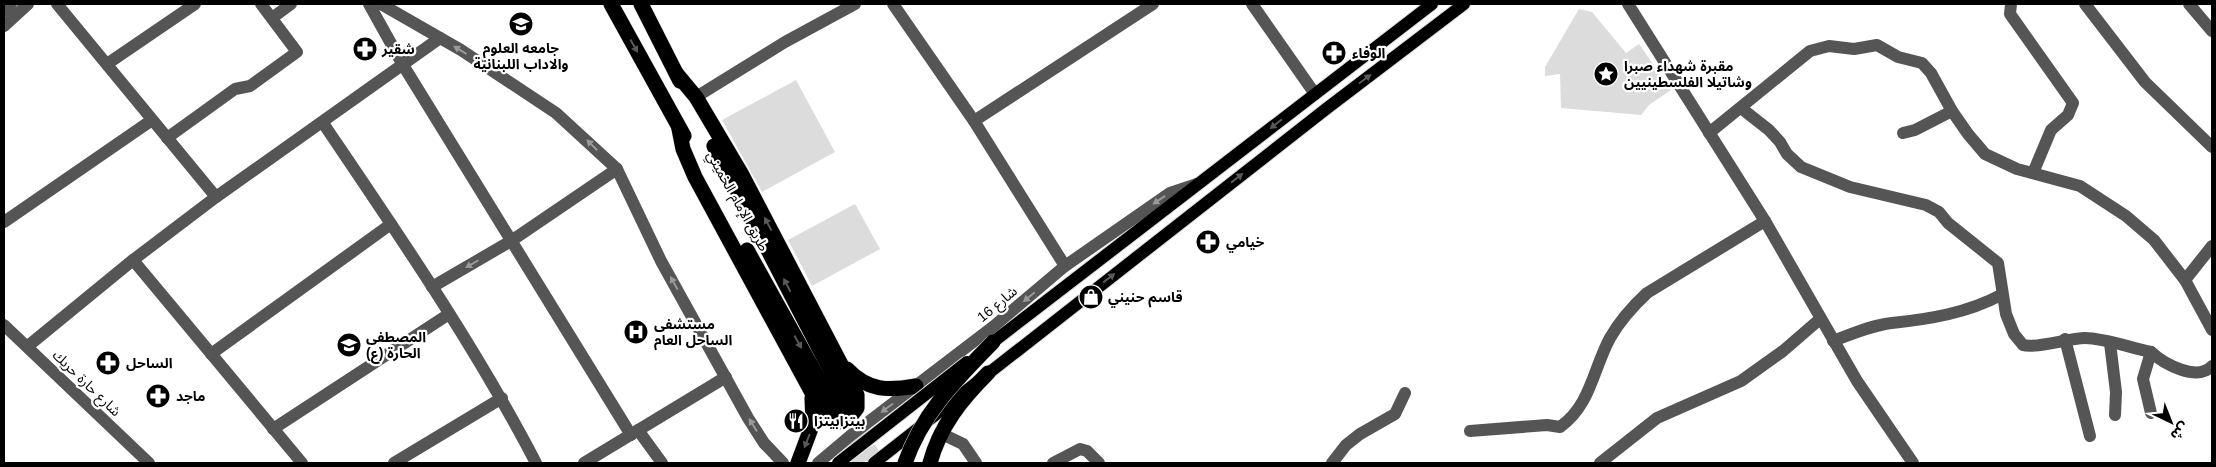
<svg xmlns="http://www.w3.org/2000/svg" width="2216" height="467" viewBox="0 0 2216 467" font-family="Helvetica,'Noto Sans Arabic',sans-serif">
<style>
.green{fill:#dcdcdc}
.lines{fill:none;stroke-linecap:round;stroke-linejoin:round}
.highway-tunnel{stroke:#d9d9d9;stroke-width:15;stroke-dasharray:15 8;stroke-linecap:butt}
.major-casing{stroke:#dbdbdb;stroke-width:14}
.highway-casing{stroke:#dbdbdb;stroke-width:16}
.minor{stroke:#555;stroke-width:12}
.major{stroke:#000;stroke-width:12}
.highway{stroke:#000;stroke-width:15}
.major-bridge-casing{stroke:#dbdbdb;stroke-width:14;stroke-linecap:butt}
.highway-bridge-casing{stroke:#dbdbdb;stroke-width:16;stroke-linecap:butt}
.major-bridge{stroke:#000;stroke-width:12}
.highway-bridge{stroke:#000;stroke-width:15}
.oneway{fill:#595959}
.oneway2{fill:#999}
.labels{text-anchor:middle;stroke-width:4.5;stroke-linejoin:round;paint-order:stroke}
.poi-label{font-size:14px;font-weight:bold;fill:#000;stroke:#fff;text-anchor:start}
.street-label{font-size:14px;fill:#000;stroke:#fff}
</style>
<rect width="100%" height="100%" fill="#fff"/>
<g class="green">
<polygon points="1579,9 1592,12 1626,53 1639,44 1671,90 1649,105 1641,115 1561,108 1560,74 1545,76 1545,67"/>
<polygon points="796,80 835,152 762,192 722,120"/>
<polygon points="855,204 880,249 812,286 788,240"/>
</g>
<g class="lines">
<g class="highway-tunnel">
<polyline points="849,406 876,463"/>
<polyline points="838,414 861,463"/>
</g>
<defs>
<g id="major">
<polyline points="993,342 1432,4"/>
<polyline points="874,463 1326,109 1464,4"/>
</g>
<g id="highway">
<polyline points="611,4 684,136"/>
<polyline points="641,4 680,81"/>
<polyline points="676,73 696,97 741,173 857,395 857,408 847,421 835,422 823,413 695,177 683,149 679,129"/>
<polyline points="714,146 849,406"/>
<polyline points="747,250 838,414"/>
<path d="M847,369c21,22 41,22 69,17"/>
<polyline points="798,463 813,423 812,398"/>
<path d="M930,463c10,-37 31,-63 58,-90"/>
</g>
</defs>
<use href="#major" class="major-casing"/>
<use href="#highway" class="highway-casing"/>
<g class="minor">
<polyline points="57,4 216,197"/>
<polyline points="369,4 403,65 631,435"/>
<polyline points="381,4 461,50 556,113 617,169 661,261 748,418 764,443 783,463"/>
<polyline points="893,4 974,121 1065,266"/>
<polyline points="1252,4 1315,94"/>
<polyline points="1628,4 1765,221 1857,381 1913,463"/>
<polyline points="2011,4 2010,14 2073,103 2068,115 2051,130 2033,173"/>
<polyline points="2085,4 2145,82 2212,147"/>
<polyline points="2189,4 2212,31"/>
<polyline points="4,11 11,4"/>
<polyline points="272,18 291,4"/>
<polyline points="4,26 28,4"/>
<polyline points="107,64 195,4"/>
<polyline points="696,97 785,42 855,4"/>
<path d="M1741,108l28,22 11,12 7,12 14,13 49,20 76,18 13,7 9,11 50,40 8,51 8,20 9,11c12,4 46,-7 62,-7 19,0 46,10 66,14 13,12 46,30 61,14"/>
<polyline points="974,121 1153,4"/>
<path d="M323,123c75,111 151,221 213,340"/>
<polyline points="1709,133 1810,51 1829,46 1854,49 1877,45 1898,57 1922,63 1931,73 1952,111 1968,134 1985,154 2017,169 2080,186 2126,216 2154,240 2185,280 2212,330"/>
<polyline points="1903,133 1915,130 1952,111"/>
<polyline points="167,138 235,89 250,86 297,52 261,4"/>
<polyline points="4,222 152,120"/>
<polyline points="133,260 302,463"/>
<polyline points="2185,280 2212,246"/>
<polyline points="432,287 511,241 617,169"/>
<polyline points="4,325 149,463"/>
<polyline points="2065,339 2090,436"/>
<path d="M1833,341c19,-7 39,-16 59,-18 38,-4 75,-10 109,-28"/>
<polyline points="2110,343 2116,392 2115,415"/>
<polyline points="28,346 133,260 216,197 440,38"/>
<polyline points="2151,352 2143,379 2151,413"/>
<polyline points="211,354 391,224"/>
<polyline points="273,429 449,314"/>
<polyline points="638,430 662,463"/>
<path d="M1470,431l77,-6 13,2c31,-22 33,-58 50,-89 9,-16 23,-32 37,-45l118,-72"/>
<polyline points="940,433 963,444 976,463"/>
<polyline points="394,463 502,398"/>
<polyline points="584,463 726,377"/>
<polyline points="818,463 850,436 994,326 1065,266 1170,193 1197,184"/>
<polyline points="1053,463 1080,449 1087,451 1099,463"/>
<polyline points="1332,463 1346,445 1360,434 1395,414 1405,393"/>
<polyline points="1600,463 1657,418 1741,381 1783,351 1820,319"/>
</g>
<use href="#major" class="major"/>
<use href="#highway" class="highway"/>
<defs>
<polyline id="major-bridge" points="838,463 967,362"/>
<path id="highway-bridge" d="M905,463c17,-50 52,-84 88,-121"/>
</defs>
<use href="#major-bridge" class="major-bridge-casing"/>
<use href="#highway-bridge" class="highway-bridge-casing"/>
<use href="#major-bridge" class="major-bridge"/>
<use href="#highway-bridge" class="highway-bridge"/>
</g>
<defs><path id="oneway-solid" d="M-6-.8H1V-3.2L6.5 0L1 3.2V.8H-6Z" transform="scale(1.25)"/></defs>
<g class="oneway">
<use href="#oneway-solid" transform="translate(634 46) rotate(61)"/>
<use href="#oneway-solid" transform="translate(1365 79) rotate(-37)"/>
<use href="#oneway-solid" transform="translate(1276 124) rotate(142)"/>
<use href="#oneway-solid" transform="translate(1237 178) rotate(-38)"/>
<use href="#oneway-solid" transform="translate(768 224) rotate(-118)"/>
<use href="#oneway-solid" transform="translate(1109 278) rotate(-38)"/>
<use href="#oneway-solid" transform="translate(787 285) rotate(-117)"/>
<use href="#oneway-solid" transform="translate(798 342) rotate(61)"/>
<use href="#oneway-solid" transform="translate(807 441) rotate(111)"/>
</g>
<g class="oneway2">
<use href="#oneway-solid" transform="translate(460 50) rotate(-149)"/>
<use href="#oneway-solid" transform="translate(592 145) rotate(-135)"/>
<use href="#oneway-solid" transform="translate(1159 200) rotate(146)"/>
<use href="#oneway-solid" transform="translate(472 264) rotate(150)"/>
<use href="#oneway-solid" transform="translate(674 283) rotate(-119)"/>
<use href="#oneway-solid" transform="translate(1029 297) rotate(140)"/>
<use href="#oneway-solid" transform="translate(887 408) rotate(143)"/>
<use href="#oneway-solid" transform="translate(753 425) rotate(-122)"/>
</g>
<defs>
<symbol id="university-disc" viewBox="-11 -11 22 22"><circle r="9.5" fill="#000" stroke="#fff"/><path d="M0-5L7-2L0 1L-7-2ZM-4 1L0 2.5L4 1V4Q0 6-4 4Z" fill="#fff"/></symbol>
<symbol id="pharmacy-disc" viewBox="-11 -11 22 22"><circle r="9.5" fill="#000" stroke="#fff"/><path d="M-2-6h4v4h4v4h-4v4h-4v-4h-4v-4h4Z" fill="#fff"/></symbol>
<symbol id="sight-disc" viewBox="-11 -11 22 22"><circle r="9.5" fill="#000" stroke="#fff"/><path d="M0-6L1.8-2.2L6-1.7L2.9 1.2L3.7 5.4L0 3.3L-3.7 5.4L-2.9 1.2L-6-1.7L-1.8-2.2Z" fill="#fff"/></symbol>
<symbol id="shop-disc" viewBox="-11 -11 22 22"><circle r="9.5" fill="#000" stroke="#fff"/><path d="M-5-2.5h2.3a2.7 3.5 0 0 1 5.4 0H5L5.5 6h-11ZM-1.5-2.5h3a1.5 2.3 0 0 0-3 0Z" fill="#fff"/></symbol>
<symbol id="hospital-disc" viewBox="-11 -11 22 22"><circle r="9.5" fill="#000" stroke="#fff"/><path d="M-5-5h3v3.5h4V-5h3V5h-3V1.5h-4V5h-3Z" fill="#fff"/></symbol>
<symbol id="school-disc" viewBox="-11 -11 22 22"><circle r="9.5" fill="#000" stroke="#fff"/><path d="M0-5L7-2L0 1L-7-2ZM-4 1L0 2.5L4 1V4Q0 6-4 4Z" fill="#fff"/></symbol>
<symbol id="restaurant-disc" viewBox="-11 -11 22 22"><circle r="9.5" fill="#000" stroke="#fff"/><path d="M-5-6h1v4h1v-4h1v4h1v-4h1v5L-1.5 .5V6h-2V.5L-5-1ZM5-6V6H3V1.5H1.5Q1.5-4 5-6Z" fill="#fff"/></symbol>
</defs>
<g fill-rule="evenodd">
<use href="#university-disc" x="507" y="10" width="28" height="28"/>
<use href="#pharmacy-disc" x="351" y="35" width="28" height="28"/>
<use href="#pharmacy-disc" x="1320" y="39" width="28" height="28"/>
<use href="#sight-disc" x="1592" y="60" width="28" height="28"/>
<use href="#pharmacy-disc" x="1194" y="228" width="28" height="28"/>
<use href="#shop-disc" x="1077" y="283" width="28" height="28"/>
<use href="#hospital-disc" x="622" y="318" width="28" height="28"/>
<use href="#school-disc" x="335" y="331" width="28" height="28"/>
<use href="#pharmacy-disc" x="94" y="349" width="28" height="28"/>
<use href="#pharmacy-disc" x="144" y="382" width="28" height="28"/>
<use href="#restaurant-disc" x="782" y="407" width="28" height="28"/>
</g>
<g class="labels">
<g class="poi-label">
<text x="521" y="53" text-anchor="middle">جامعه العلوم<tspan x="521" dy="16">والاداب اللبنانية</tspan></text>
<text x="382" y="54">شقير</text>
<text x="1352" y="58">الوفاء</text>
<text x="1624" y="71">مقبرة شهداء صبرا<tspan x="1624" dy="16">وشاتيلا الفلسطينيين</tspan></text>
<text x="1226" y="247">خيامي</text>
<text x="1108" y="302">قاسم حنيني</text>
<text x="654" y="329">مستشفى<tspan x="654" dy="16">الساحل العام</tspan></text>
<text x="366" y="342">المصطفى<tspan x="366" dy="16">الحارة (ع)</tspan></text>
<text x="126" y="368">الساحل</text>
<text x="176" y="401">ماجد</text>
<text x="814" y="426">بيتزابيتزا</text>
</g>
<g class="street-label">
<text transform="translate(738 201) rotate(61)" y="5">طريق الإمام الخميني</text>
<text transform="translate(997 304) rotate(-40)" y="5">شارع 16</text>
<text transform="translate(87 383) rotate(44)" y="5">شارع حارة حريك</text>
</g>
</g>
<rect width="2216" height="467" fill="none" stroke="#000000" stroke-width="10"/>
<g transform="translate(2171 422) rotate(137)" stroke="#ffffff" stroke-width="4" paint-order="stroke">
<path d="M0-4L9 19L0 12L-9 19Z" fill="#000000"/>
<text y="-8" font-size="14" font-weight="bold" text-anchor="middle" fill="#000000">ش</text>
</g>
</svg>
